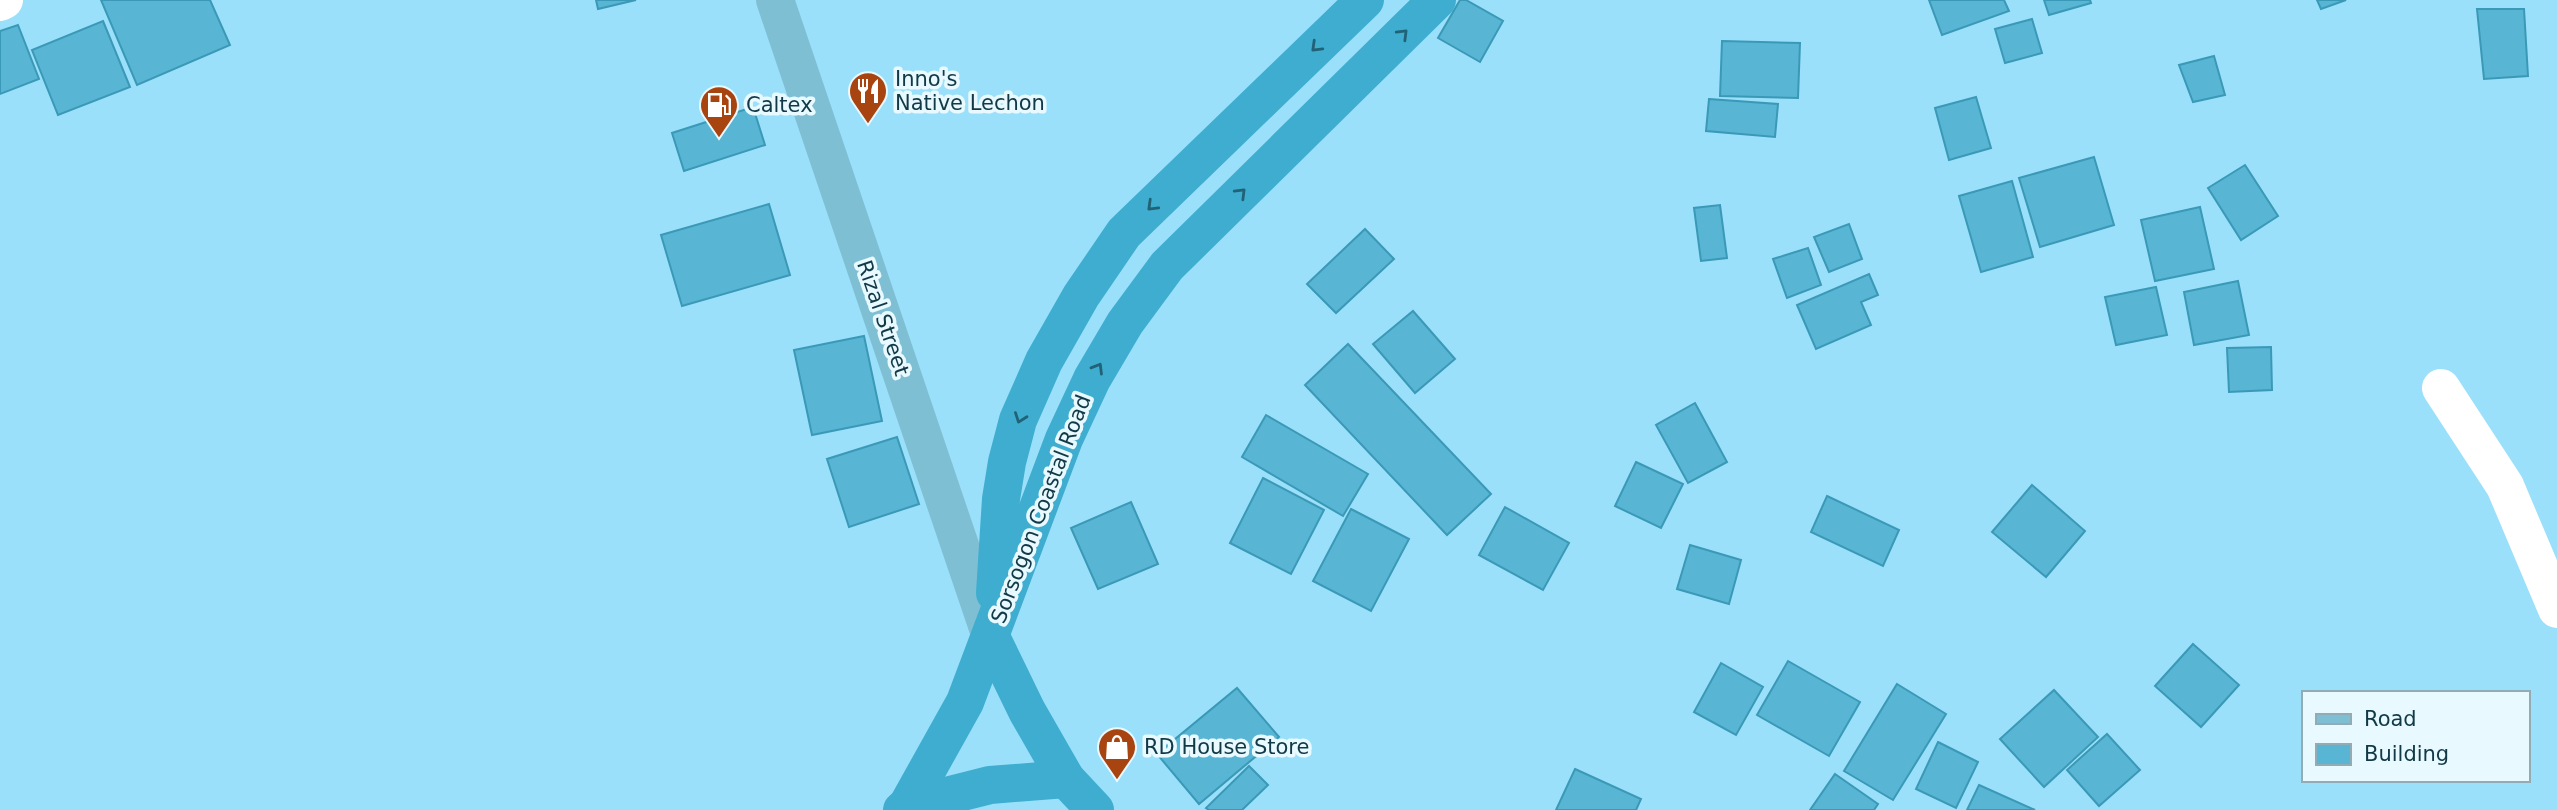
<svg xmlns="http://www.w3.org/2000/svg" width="2557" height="810" viewBox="0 0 2557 810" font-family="'DejaVu Sans',sans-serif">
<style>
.building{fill:#59b5d4;stroke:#3a99b7;stroke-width:2}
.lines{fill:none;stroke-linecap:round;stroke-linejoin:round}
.minor{stroke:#fff;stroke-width:38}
.major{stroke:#7fbfd4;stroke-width:38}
.highway{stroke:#3eadd0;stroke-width:38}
.oneway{stroke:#216276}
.labels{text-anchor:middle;stroke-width:7;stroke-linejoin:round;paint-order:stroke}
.poi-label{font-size:21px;fill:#123946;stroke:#e8f9ff;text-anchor:start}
.street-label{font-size:21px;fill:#123946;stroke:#e8f9ff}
</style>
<rect width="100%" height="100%" fill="#9ae0fa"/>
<g class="building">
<polygon points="101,0 210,0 230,45 137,85"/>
<polygon points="596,0 636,0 598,9"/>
<polygon points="1460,0 1466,0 1503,21 1480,62 1438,38"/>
<polygon points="1929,0 2004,0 2009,11 1942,35"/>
<polygon points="2044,0 2090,0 2091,3 2049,15"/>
<polygon points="2317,0 2346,0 2321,9"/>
<polygon points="2477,9 2524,9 2528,76 2484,79"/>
<polygon points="2032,19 2042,53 2005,63 1995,29"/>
<polygon points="103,21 130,87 58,115 32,50"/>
<polygon points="18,25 39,79 0,94 0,31"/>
<polygon points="1722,41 1800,43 1798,98 1720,96"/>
<polygon points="2214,56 2225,95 2193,102 2179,65"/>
<polygon points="1976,97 1991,148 1949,160 1935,108"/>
<polygon points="1709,99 1778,104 1775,137 1706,131"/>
<polygon points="753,107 765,145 684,171 672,133"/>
<polygon points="2094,157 2114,225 2040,247 2019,178"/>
<polygon points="2245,165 2278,216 2241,240 2208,188"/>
<polygon points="2012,181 2033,257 1981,272 1959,196"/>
<polygon points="769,204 790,275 682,306 661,235"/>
<polygon points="1720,205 1727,258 1701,261 1694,208"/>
<polygon points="2200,207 2214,269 2155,281 2141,220"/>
<polygon points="1849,224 1862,259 1829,272 1814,237"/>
<polygon points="1365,229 1394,259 1336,313 1307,284"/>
<polygon points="1808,248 1821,285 1787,298 1773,259"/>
<polygon points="1869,274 1878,295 1861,302 1871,325 1816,349 1797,305"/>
<polygon points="2238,281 2249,335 2194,345 2184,292"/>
<polygon points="2156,287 2167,335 2116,345 2105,297"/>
<polygon points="1413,311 1455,359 1415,393 1373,344"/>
<polygon points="864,336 882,421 812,435 794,350"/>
<polygon points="1348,344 1491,494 1447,535 1305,385"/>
<polygon points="2271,347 2272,390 2229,392 2227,348"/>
<polygon points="1695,403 1727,462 1688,483 1656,425"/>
<polygon points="1266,415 1368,474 1343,516 1242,457"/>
<polygon points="897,437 919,504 849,527 827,459"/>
<polygon points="1636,462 1683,484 1661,528 1615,506"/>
<polygon points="1263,478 1324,510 1291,574 1230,543"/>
<polygon points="2032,485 2085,531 2046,577 1992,532"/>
<polygon points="1827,496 1899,530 1883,566 1811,532"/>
<polygon points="1131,502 1158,564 1098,589 1071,528"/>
<polygon points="1505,507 1569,543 1543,590 1479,555"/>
<polygon points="1351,509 1409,539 1371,611 1313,581"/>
<polygon points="1690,545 1741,560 1729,604 1677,589"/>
<polygon points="2193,644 2239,685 2201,727 2155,686"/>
<polygon points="1788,661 1860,702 1829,756 1757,715"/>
<polygon points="1721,663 1763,687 1736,735 1694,712"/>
<polygon points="1897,684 1946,714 1893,800 1844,771"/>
<polygon points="1237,688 1279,737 1199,804 1157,754"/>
<polygon points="2054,690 2098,737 2044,787 2000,739"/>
<polygon points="2107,734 2140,770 2099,806 2067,770"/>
<polygon points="1938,742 1978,762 1956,808 1916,789"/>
<polygon points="1249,766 1268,785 1242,810 1209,810 1206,808"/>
<polygon points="1575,769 1641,799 1636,810 1556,810"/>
<polygon points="1835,774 1878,804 1874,810 1810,810"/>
<polygon points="1979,785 2035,810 1967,810"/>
</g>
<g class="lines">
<g class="minor">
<polyline points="0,2 4,0"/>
<polyline points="2441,388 2505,486 2557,609"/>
</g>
<polyline class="major" points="775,0 991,637"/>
<g class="highway">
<polyline points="995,593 1001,499 1007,462 1018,420 1044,361 1081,296 1124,233 1365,0"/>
<polyline points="991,637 1027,711 1066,779 1095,810"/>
<polyline points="907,806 965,702 1064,439 1092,379 1125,323 1167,266 1437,0"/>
<polyline points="902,810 907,806 990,785 1066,779"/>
</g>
</g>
<defs><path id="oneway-chevron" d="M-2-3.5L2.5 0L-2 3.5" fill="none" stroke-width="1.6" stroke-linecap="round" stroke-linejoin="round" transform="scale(1.75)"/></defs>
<g class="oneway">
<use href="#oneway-chevron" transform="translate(1403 34) rotate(-45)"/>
<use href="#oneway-chevron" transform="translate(1316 47) rotate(136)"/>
<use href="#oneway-chevron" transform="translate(1241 193) rotate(-45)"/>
<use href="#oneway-chevron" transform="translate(1152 206) rotate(136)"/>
<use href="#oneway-chevron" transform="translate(1098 368) rotate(-59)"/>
<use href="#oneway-chevron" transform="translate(1020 418) rotate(110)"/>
</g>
<defs>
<symbol id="restaurant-pin" viewBox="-11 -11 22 30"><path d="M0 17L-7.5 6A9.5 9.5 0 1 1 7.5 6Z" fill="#a8440f" stroke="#e8f9ff"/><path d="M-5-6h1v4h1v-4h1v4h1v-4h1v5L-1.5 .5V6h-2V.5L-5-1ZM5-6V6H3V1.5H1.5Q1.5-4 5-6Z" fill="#fff"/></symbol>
<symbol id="fuel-pin" viewBox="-11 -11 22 30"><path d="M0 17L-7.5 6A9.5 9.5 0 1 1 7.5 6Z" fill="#a8440f" stroke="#e8f9ff"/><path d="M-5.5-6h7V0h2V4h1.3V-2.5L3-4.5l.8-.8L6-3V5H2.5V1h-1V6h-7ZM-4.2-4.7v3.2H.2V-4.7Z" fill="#fff"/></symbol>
<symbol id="shop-pin" viewBox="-11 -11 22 30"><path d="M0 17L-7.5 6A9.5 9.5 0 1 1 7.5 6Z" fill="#a8440f" stroke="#e8f9ff"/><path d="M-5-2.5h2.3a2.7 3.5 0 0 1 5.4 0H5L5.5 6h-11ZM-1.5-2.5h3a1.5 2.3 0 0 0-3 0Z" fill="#fff"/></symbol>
</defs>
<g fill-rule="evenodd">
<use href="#restaurant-pin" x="846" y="69" width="44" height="60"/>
<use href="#fuel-pin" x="697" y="83" width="44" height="60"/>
<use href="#shop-pin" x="1095" y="725" width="44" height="60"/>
</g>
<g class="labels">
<g class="poi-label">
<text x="895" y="86">Inno's<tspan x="895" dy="24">Native Lechon</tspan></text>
<text x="746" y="112">Caltex</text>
<text x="1144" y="754">RD House Store</text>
</g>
<g class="street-label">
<text transform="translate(883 318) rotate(71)" y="7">Rizal Street</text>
<text transform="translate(1041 509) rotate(-69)" y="7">Sorsogon Coastal Road</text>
</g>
</g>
<rect x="2302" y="691" width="228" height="91" fill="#e8f9ff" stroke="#92acb5" stroke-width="2"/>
<rect x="2316" y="714" width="35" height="10" fill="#7fbfd4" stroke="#92acb5" stroke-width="2"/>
<text x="2364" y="726" font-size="21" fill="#123946">Road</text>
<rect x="2316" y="744" width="35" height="21" fill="#59b5d4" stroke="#92acb5" stroke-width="2"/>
<text x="2364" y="761" font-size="21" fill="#123946">Building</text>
</svg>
